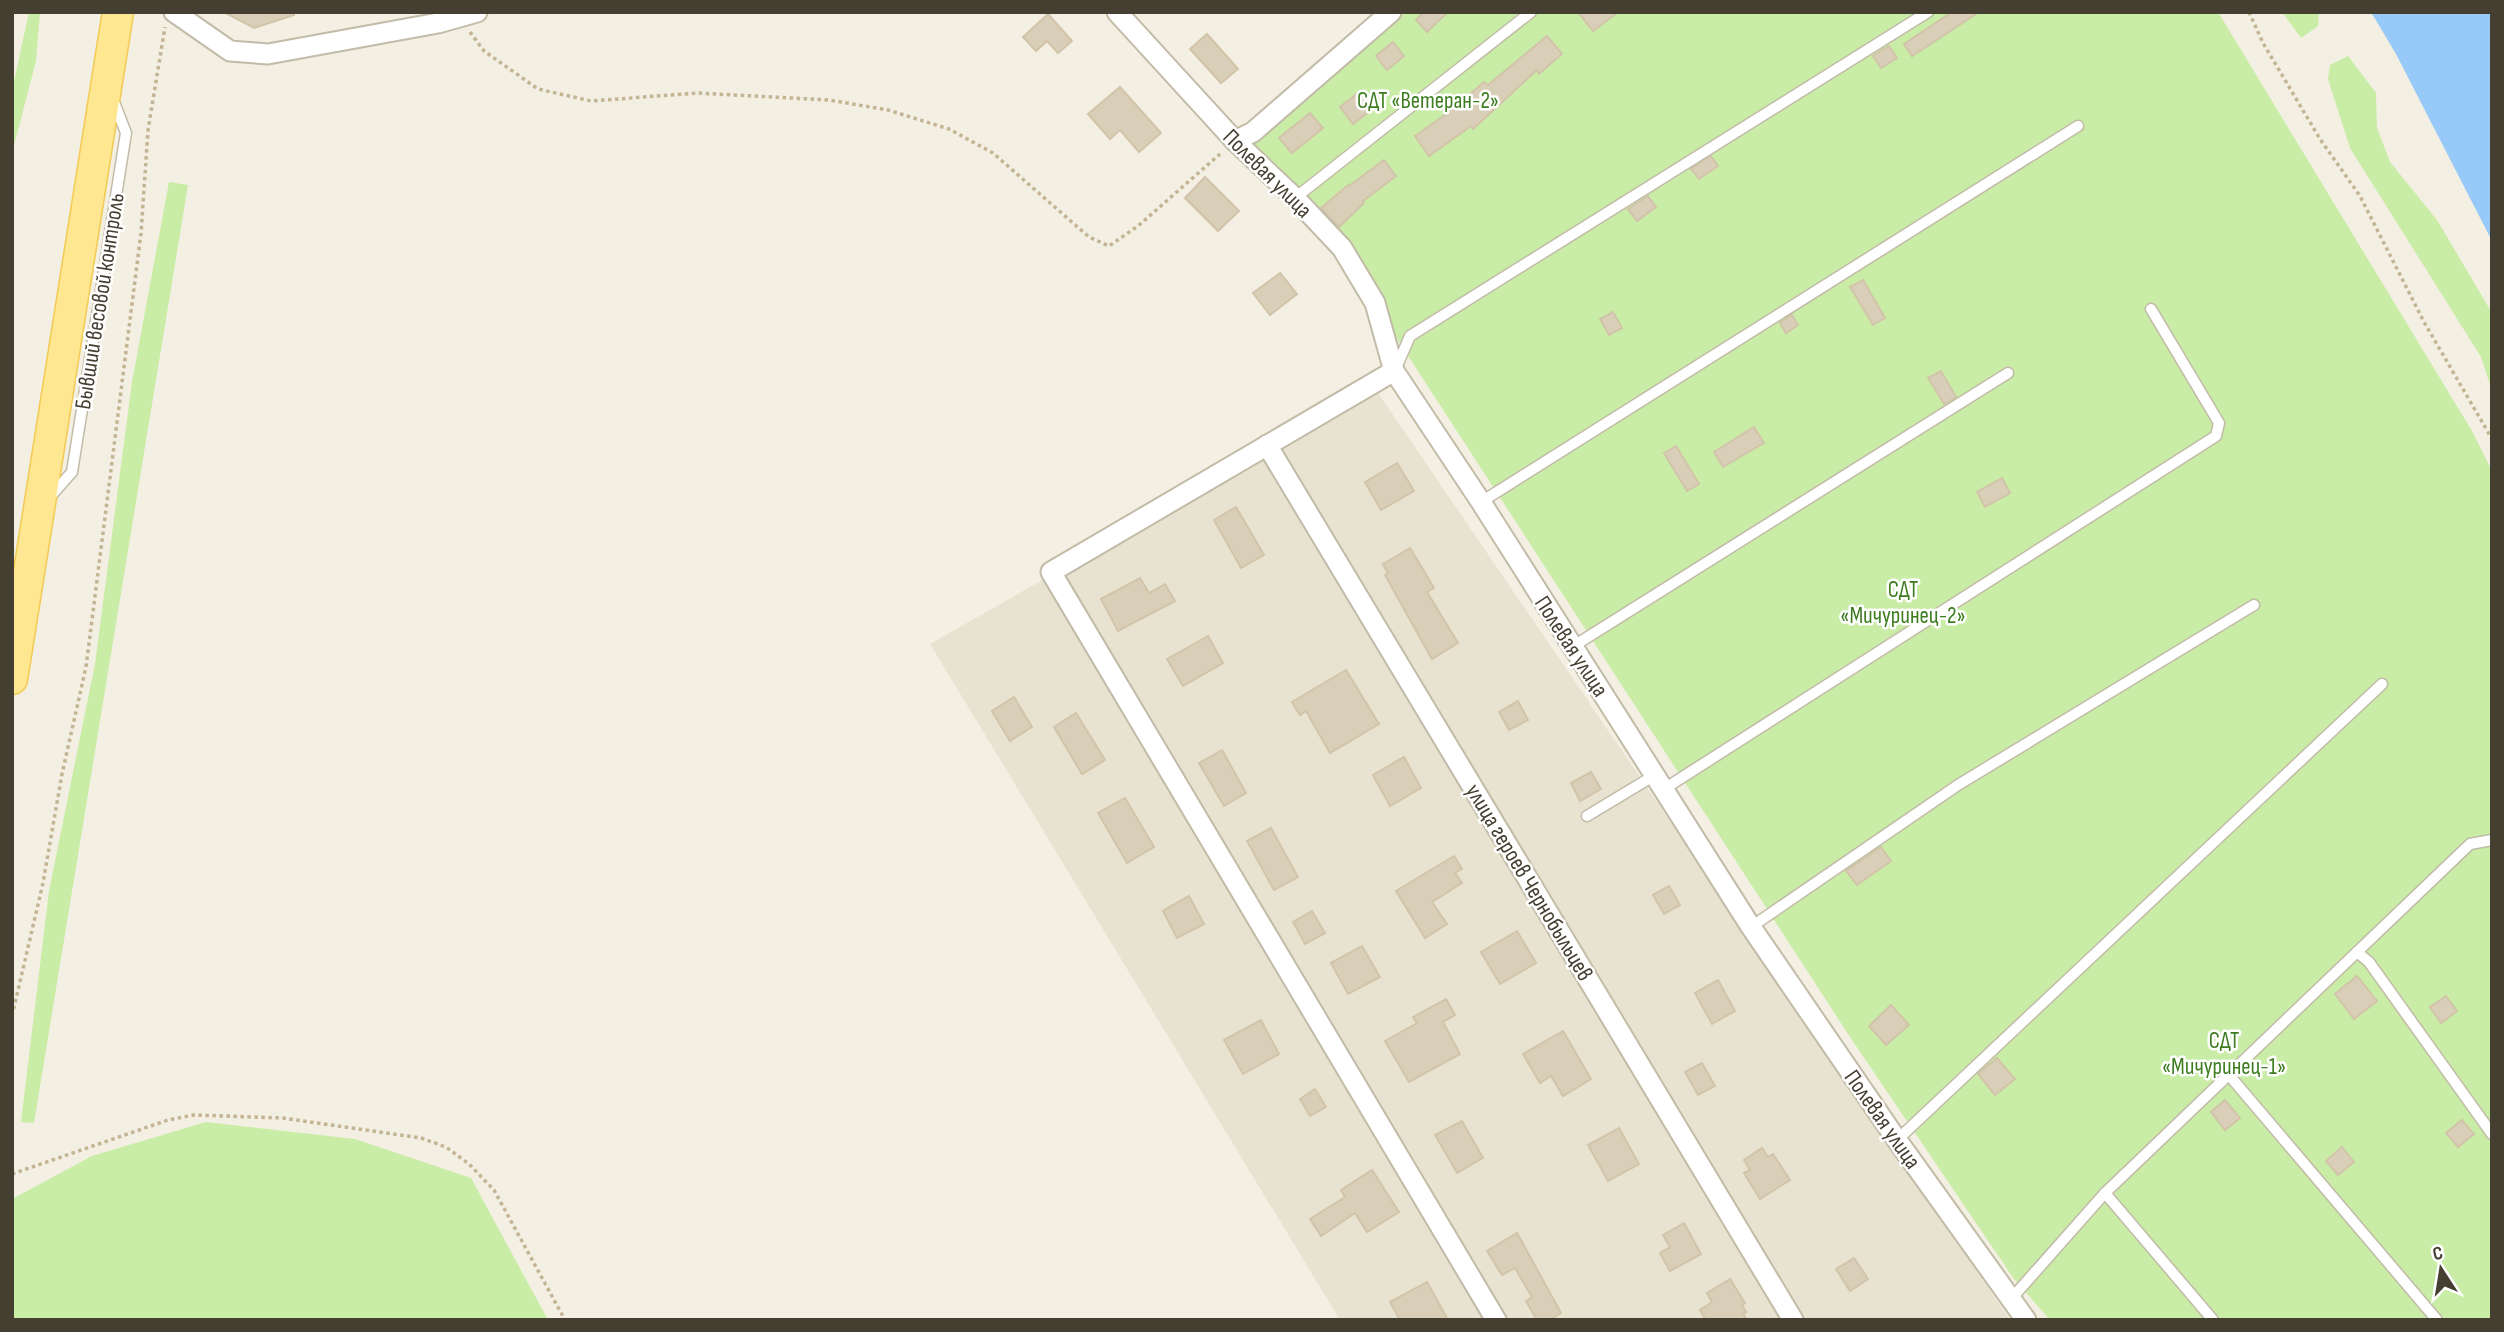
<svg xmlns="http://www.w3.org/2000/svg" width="2504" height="1332" viewBox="0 0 2504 1332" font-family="'Sofia Sans Condensed',sans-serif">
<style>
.residential{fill:#e8e2d0}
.green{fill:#c9eda6}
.water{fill:#97caf8}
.building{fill:#d9cfb9;stroke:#d2c4a9;stroke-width:2}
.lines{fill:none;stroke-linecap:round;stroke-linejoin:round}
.lane-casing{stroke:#c2bba7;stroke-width:13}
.street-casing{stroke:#c2bba7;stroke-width:23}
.primary-casing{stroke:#f1cb53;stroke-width:33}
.path{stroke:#c3b594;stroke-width:3.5;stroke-dasharray:3.5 3.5;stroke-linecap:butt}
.lane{stroke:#fff;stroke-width:10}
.street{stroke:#fff;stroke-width:19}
.primary{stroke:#ffe690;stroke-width:30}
.labels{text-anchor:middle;stroke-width:5;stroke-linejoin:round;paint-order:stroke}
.park-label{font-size:23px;fill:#3d7d20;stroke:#fff}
.street-label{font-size:23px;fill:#453f32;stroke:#fff}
</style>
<rect width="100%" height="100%" fill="#f3efe2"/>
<polygon class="residential" points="1376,390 2010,1320 1340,1320 930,644"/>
<g class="green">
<polygon points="29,12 40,12 36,61 12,153 12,91"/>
<polygon points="1396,12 2218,12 2472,431 2492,471 2492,1320 2050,1320 2014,1279 1850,1037 1390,328 1363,262 1254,144"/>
<polygon points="2282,12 2319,12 2318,26 2301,38"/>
<polygon points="2348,56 2376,93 2377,128 2390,162 2437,220 2492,313 2492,391 2481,357 2350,148 2328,79 2330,65"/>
<polygon points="169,182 188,185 34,1123 21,1122 49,891 95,664 132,382"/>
<polygon points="206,1122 355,1139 471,1178 548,1320 12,1320 12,1199 92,1156"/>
</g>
<polygon class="water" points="2371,12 2492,12 2492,241 2396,54"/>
<g class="building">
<polygon points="224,12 294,12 294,15 254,28"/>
<polygon points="1424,12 1448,12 1427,32 1416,20"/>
<polygon points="1578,12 1618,12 1593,31"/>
<polygon points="1952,12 1979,12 1912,56 1904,44"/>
<polygon points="1048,14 1072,41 1058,53 1047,41 1036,51 1023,37"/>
<polygon points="1207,34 1238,69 1221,83 1190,49"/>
<polygon points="1547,36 1562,54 1539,74 1537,70 1473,129 1471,126 1429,156 1415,136 1449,112 1484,82 1488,85"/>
<polygon points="1393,42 1404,56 1387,70 1376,56"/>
<polygon points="1889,46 1897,58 1881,68 1873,56"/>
<polygon points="1120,87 1161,133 1139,152 1120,130 1110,139 1088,114"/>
<polygon points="1362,90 1375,107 1353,124 1340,107"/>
<polygon points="1310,113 1323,128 1292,153 1279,138"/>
<polygon points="1711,156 1718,166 1699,179 1691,169"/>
<polygon points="1384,160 1396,176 1363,201 1364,203 1339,227 1321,208 1348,185 1349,186"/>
<polygon points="1205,177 1239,211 1218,231 1185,198"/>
<polygon points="1648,196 1656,207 1637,221 1628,209"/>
<polygon points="1280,273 1297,294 1270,315 1253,293"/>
<polygon points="1863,280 1885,318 1873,325 1850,287"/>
<polygon points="1613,312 1622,328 1609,335 1600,319"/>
<polygon points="1792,315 1798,325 1786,333 1780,323"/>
<polygon points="1941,371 1956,397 1944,404 1928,378"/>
<polygon points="1754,427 1764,443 1723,467 1714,452"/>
<polygon points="1676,446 1699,484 1687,491 1664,453"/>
<polygon points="1397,463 1414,491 1381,510 1365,482"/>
<polygon points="2002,478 2010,493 1985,507 1977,492"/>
<polygon points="1236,507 1264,555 1241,568 1214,520"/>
<polygon points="1410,548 1434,588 1427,592 1458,643 1432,659 1385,575 1388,573 1383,564"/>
<polygon points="1140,578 1149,593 1165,584 1175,601 1118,631 1101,599"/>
<polygon points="1208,636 1223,663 1183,686 1167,659"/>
<polygon points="1346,670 1379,724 1330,753 1306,711 1300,715 1292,702"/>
<polygon points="1014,697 1032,727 1010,741 992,711"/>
<polygon points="1518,701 1528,720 1509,730 1499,712"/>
<polygon points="1076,713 1105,760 1082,774 1054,727"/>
<polygon points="1222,750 1246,793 1224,806 1199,763"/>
<polygon points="1404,757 1421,788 1390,806 1373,775"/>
<polygon points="1591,772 1601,789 1580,801 1571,783"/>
<polygon points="1125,798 1154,847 1127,863 1098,813"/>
<polygon points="1271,828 1298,877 1274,890 1247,841"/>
<polygon points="1881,847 1891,861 1857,885 1846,871"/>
<polygon points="1454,856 1462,869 1455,873 1462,883 1432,902 1447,924 1425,938 1396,891"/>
<polygon points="1669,886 1680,905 1664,914 1653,895"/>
<polygon points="1189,896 1204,924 1177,938 1163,911"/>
<polygon points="1312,911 1325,933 1305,944 1293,922"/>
<polygon points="1517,931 1536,963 1500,984 1481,952"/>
<polygon points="1362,946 1380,977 1348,994 1331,963"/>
<polygon points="2357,976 2377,1001 2354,1019 2335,994"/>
<polygon points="1718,980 1735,1011 1712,1024 1695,993"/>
<polygon points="2446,996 2457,1011 2441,1023 2430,1007"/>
<polygon points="1446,999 1455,1015 1443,1022 1460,1054 1409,1082 1385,1041 1417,1023 1413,1017"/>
<polygon points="1891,1005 1909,1025 1886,1045 1869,1026"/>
<polygon points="1261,1020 1279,1054 1243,1074 1224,1040"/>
<polygon points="1563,1031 1591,1079 1563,1096 1551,1076 1540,1083 1523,1054"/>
<polygon points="1997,1058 2015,1079 1995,1095 1978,1074"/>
<polygon points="1702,1063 1715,1086 1698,1095 1685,1072"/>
<polygon points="1315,1089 1326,1107 1310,1116 1300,1099"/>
<polygon points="2225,1100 2240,1118 2225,1130 2211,1112"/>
<polygon points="2462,1120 2474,1134 2458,1147 2446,1133"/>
<polygon points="1462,1121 1483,1158 1457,1173 1435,1135"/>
<polygon points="1619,1128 1639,1164 1608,1181 1588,1145"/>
<polygon points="2342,1147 2354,1162 2338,1175 2326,1161"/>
<polygon points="1762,1148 1768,1157 1773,1154 1790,1180 1760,1199 1744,1173 1750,1170 1744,1160"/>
<polygon points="1372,1170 1399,1212 1367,1232 1355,1213 1321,1236 1310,1219 1345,1197 1341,1190"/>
<polygon points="1684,1223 1701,1254 1670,1271 1660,1253 1670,1247 1663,1235"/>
<polygon points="1517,1233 1561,1313 1549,1320 1537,1320 1526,1301 1532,1297 1515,1268 1502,1275 1487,1251"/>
<polygon points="1854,1258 1868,1279 1850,1291 1836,1269"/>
<polygon points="1730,1279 1745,1303 1742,1305 1746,1312 1743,1314 1747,1320 1706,1320 1700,1310 1712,1302 1707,1293"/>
<polygon points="1427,1282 1448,1320 1400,1320 1390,1302"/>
</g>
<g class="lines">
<defs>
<g id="lane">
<polyline points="1295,198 1531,12"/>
<polyline points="1396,368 1410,336 1928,12"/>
<polyline points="49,498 72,472 126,133 114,102"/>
<polyline points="1481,502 2078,126"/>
<polyline points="1572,647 2008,373"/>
<polyline points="1664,789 2216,436 2219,423 2151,309"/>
<polyline points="1587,816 1655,775"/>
<polyline points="1751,927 1958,785 2254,605"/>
<polyline points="2357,952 2369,962 2492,1134"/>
<polyline points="2229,1075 2437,1320"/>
<polyline points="1897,1140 2382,684"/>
<polyline points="2105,1193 2213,1320"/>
<polyline points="2012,1298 2105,1193 2470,844 2492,840"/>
</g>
<g id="street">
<polyline points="174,12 230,51 268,54 438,23 477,12"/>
<polyline points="1117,12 1235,141 1295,198 1342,248 1375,303 1394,371 1481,502 1751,927 1897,1140 2026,1320"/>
<polyline points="1235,141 1253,132 1391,12"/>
<polyline points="1394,371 1051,572 1496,1320"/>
<polyline points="1267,445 1793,1320"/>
</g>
<polyline id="primary" points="12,679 118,12"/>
</defs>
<use href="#lane" class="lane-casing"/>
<use href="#street" class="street-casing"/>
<use href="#primary" class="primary-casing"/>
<g class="path">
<polyline points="2249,12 2263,43 2320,139 2360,196 2424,322 2492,439"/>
<polyline points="470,32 484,51 538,89 591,101 697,93 829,100 888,110 949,129 993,153 1089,237 1109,246 1138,226 1220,154"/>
<polyline points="12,1016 43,883 62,774 86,667 141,233 148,130 165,27"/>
<polyline points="12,1174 168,1120 194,1115 283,1118 421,1138 446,1147 469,1164 494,1190 565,1320"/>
</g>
<use href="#lane" class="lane"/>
<use href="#street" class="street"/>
<use href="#primary" class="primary"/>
</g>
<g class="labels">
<g class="park-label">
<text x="1428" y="108">СДТ «Ветеран-2»</text>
<text x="1903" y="597">СДТ<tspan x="1903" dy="26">«Мичуринец-2»</tspan></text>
<text x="2224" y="1048">СДТ<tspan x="2224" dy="26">«Мичуринец-1»</tspan></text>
</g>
<g class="street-label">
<text transform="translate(1268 173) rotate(45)" y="8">Полевая улица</text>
<text transform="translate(99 301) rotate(-81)" y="8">Бывший весовой контроль</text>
<text transform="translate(1572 646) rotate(57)" y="8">Полевая улица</text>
<text transform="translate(1530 882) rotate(59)" y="8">улица героев Чернобыльцев</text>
<text transform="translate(1883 1119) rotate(55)" y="8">Полевая улица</text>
</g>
</g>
<rect width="2504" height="1332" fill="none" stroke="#453f32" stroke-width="28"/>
<g transform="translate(2441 1269) rotate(348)" stroke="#ffffff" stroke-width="5" paint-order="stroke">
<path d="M0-5L12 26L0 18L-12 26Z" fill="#453f32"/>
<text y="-10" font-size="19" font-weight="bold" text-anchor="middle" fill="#453f32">С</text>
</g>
</svg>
